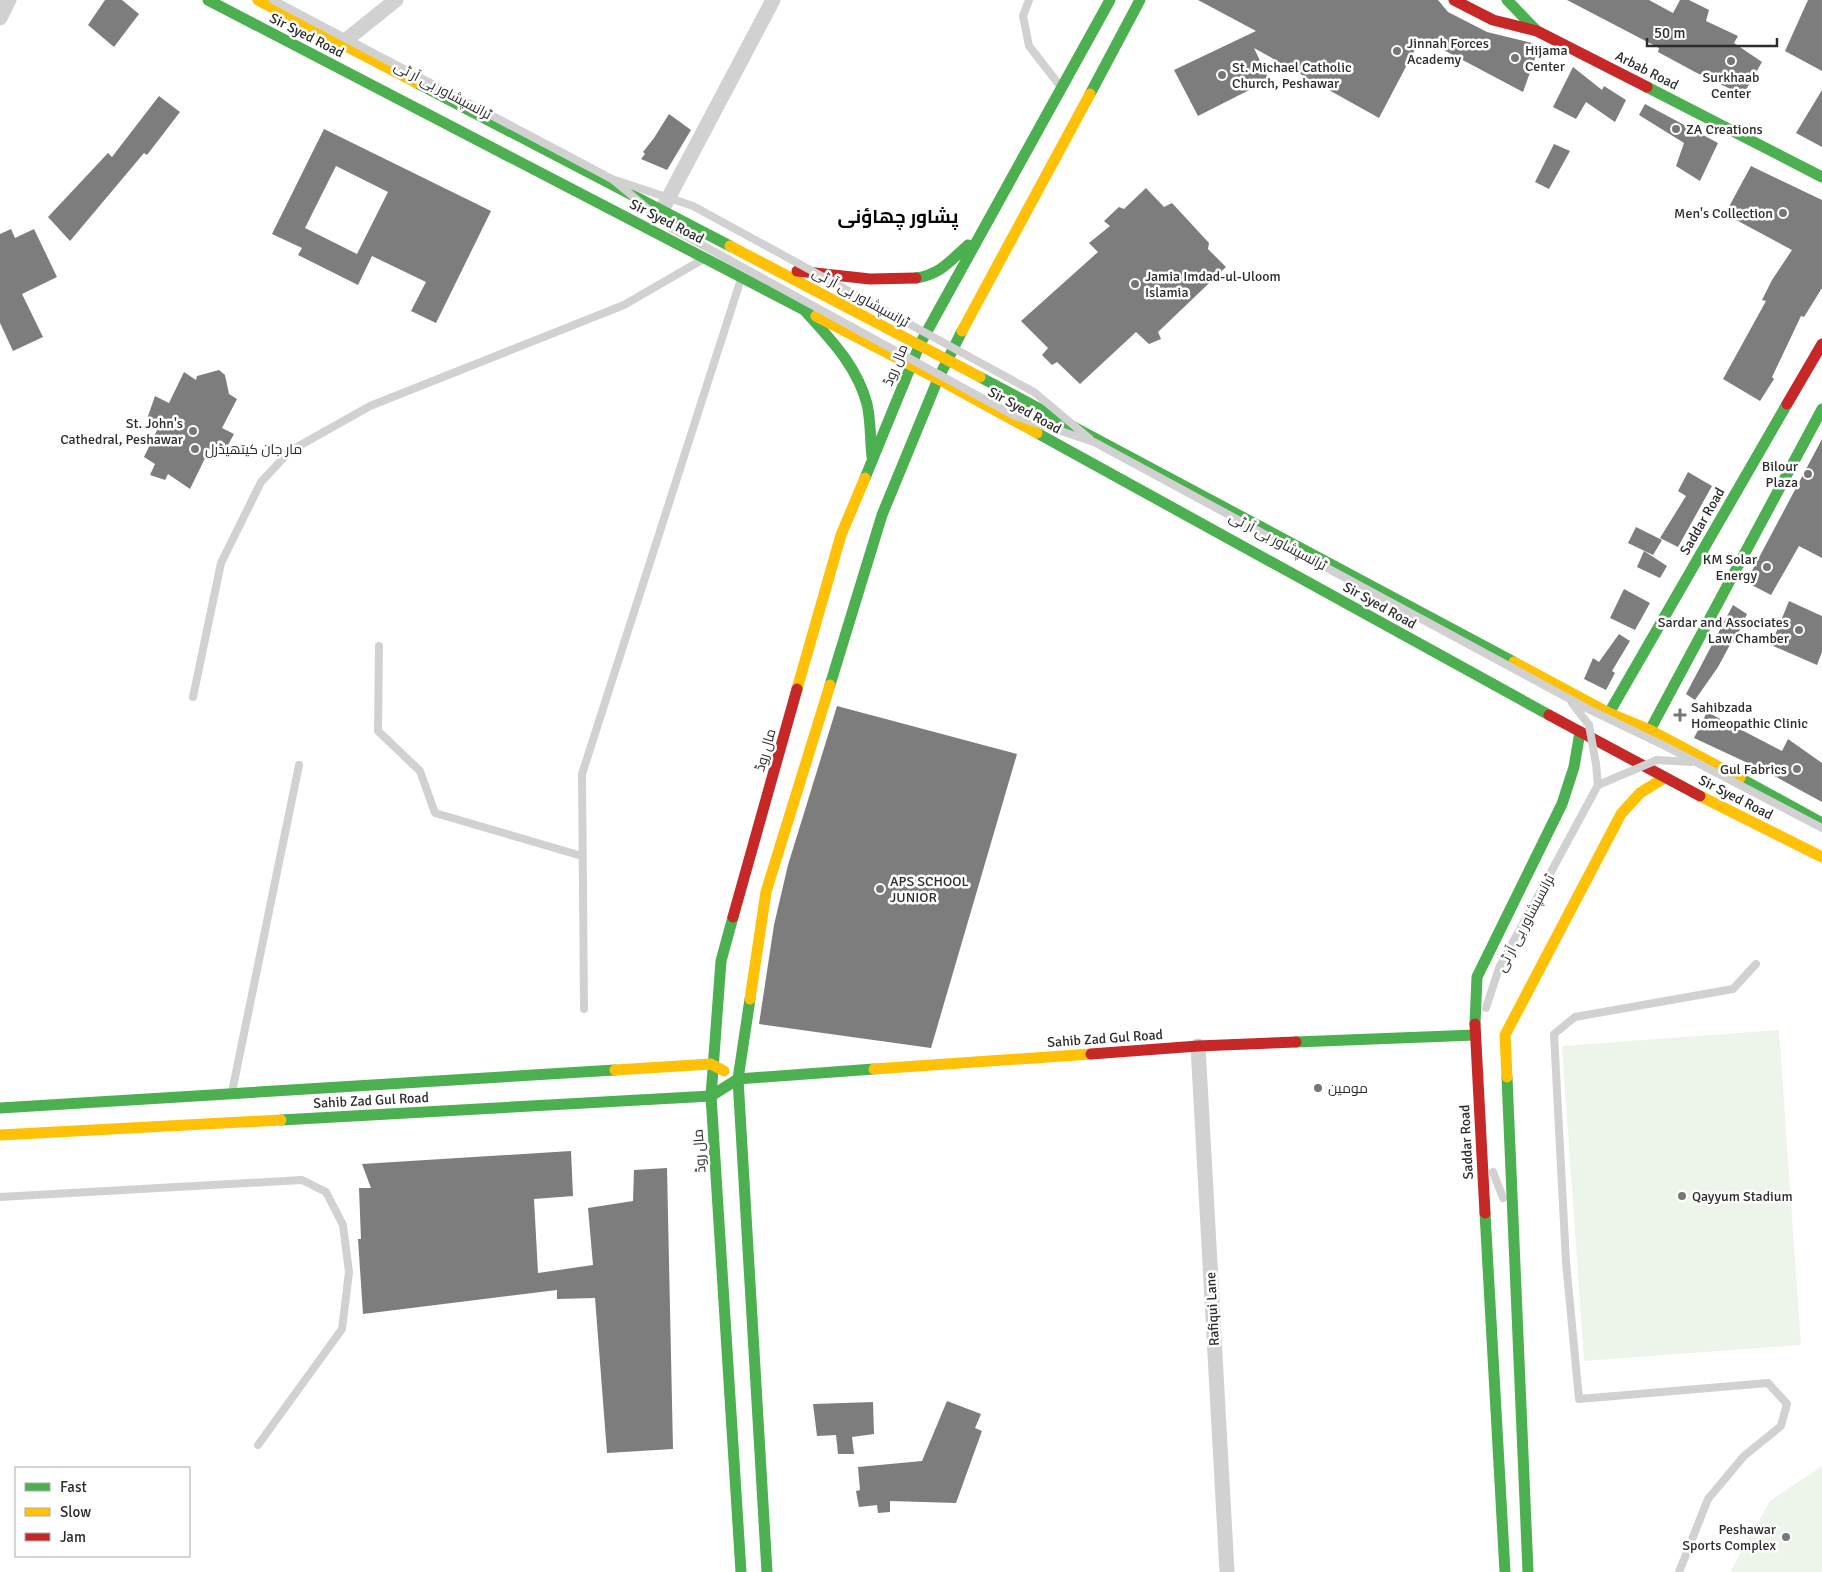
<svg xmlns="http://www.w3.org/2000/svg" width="1822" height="1572" viewBox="0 0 1822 1572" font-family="Signika,Cairo,sans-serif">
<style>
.green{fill:#edf4e9}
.building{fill:#7d7d7d;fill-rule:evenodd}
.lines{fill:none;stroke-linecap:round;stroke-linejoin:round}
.lane{stroke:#d1d1d1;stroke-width:8}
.street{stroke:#d1d1d1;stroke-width:15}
.fast{stroke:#4caf50;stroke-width:11}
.slow{stroke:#ffc107;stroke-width:11}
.jam{stroke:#c62828;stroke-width:11}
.lane-bridge{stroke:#d1d1d1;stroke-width:8}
.poi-dot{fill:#767676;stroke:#fff;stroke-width:2}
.labels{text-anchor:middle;stroke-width:5;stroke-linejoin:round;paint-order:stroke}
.street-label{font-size:14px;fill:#2c2c2c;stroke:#fff}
.poi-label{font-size:14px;fill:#2c2c2c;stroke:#fff;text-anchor:start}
.district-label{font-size:19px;font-weight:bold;fill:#000;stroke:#fff}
</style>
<rect width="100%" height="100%" fill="#fff"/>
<g class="green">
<polygon points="1779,1030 1801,1345 1584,1361 1562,1046"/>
<polygon points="1822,1466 1822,1572 1730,1572 1770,1501"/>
</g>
<g class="building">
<polygon points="105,0 122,0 139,14 114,47 88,25"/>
<polygon points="1198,0 1438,0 1448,12 1487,32 1532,43 1539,47 1523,92 1421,38 1379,118 1254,48 1269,80 1198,116 1174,70 1256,31"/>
<polygon points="1567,0 1649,0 1673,13 1680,0 1689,0 1709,10 1706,21 1738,36 1734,43 1762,62 1743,95 1695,72 1658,52 1659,48"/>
<polygon points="1808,0 1822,0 1822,71 1785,51"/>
<polygon points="1573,67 1602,90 1604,86 1626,100 1615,122 1586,102 1576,119 1553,107"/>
<polygon points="1822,90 1822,147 1796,133"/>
<polygon points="159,96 180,112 147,155 144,153 70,241 48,217 108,153 112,157"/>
<polygon points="1645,104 1718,143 1700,181 1676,166 1684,143 1639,115"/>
<polygon points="669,114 691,130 667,170 641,159 645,154 643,152 654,138"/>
<path d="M324,129l167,82 -55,112 -25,-12 15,-29 -54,-26 -14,29 -60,-30 4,-7 -30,-14zM336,166l52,26 -31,62 -52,-26z"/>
<polygon points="1554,144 1570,151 1549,189 1535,182"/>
<polygon points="1751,166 1822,200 1822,288 1804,317 1801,316 1772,377 1774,379 1760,401 1723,379 1766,301 1762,300 1772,280 1792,250 1725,214"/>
<polygon points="1146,188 1164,207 1172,203 1209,243 1208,249 1226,267 1158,332 1161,339 1149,344 1136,332 1080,384 1057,362 1052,365 1042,355 1048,348 1021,321 1098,252 1089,243 1110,226 1104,221 1119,207 1124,209"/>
<polygon points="11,229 15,238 34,229 57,277 22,294 43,337 13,351 0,323 0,234"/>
<polygon points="219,370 225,375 229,394 237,399 222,428 234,434 222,456 209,450 190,489 168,474 165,480 150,475 155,464 144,457 160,424 147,419 155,396 169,403 184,372 196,380 197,376"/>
<polygon points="1822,439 1822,558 1799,546 1771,595 1746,582"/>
<polygon points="1688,472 1712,486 1678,547 1660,538 1686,496 1678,491"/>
<polygon points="1636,527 1662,540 1653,555 1628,543"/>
<polygon points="1644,551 1667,566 1660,578 1637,567"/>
<polygon points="1624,589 1650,603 1635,630 1610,618"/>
<polygon points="1789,601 1822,616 1822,652 1817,665 1771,645"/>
<polygon points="1733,605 1747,614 1734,642 1732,641 1718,667 1695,700 1686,694"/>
<polygon points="1619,634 1630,641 1612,671 1615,673 1606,690 1584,679 1593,658 1599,662"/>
<polygon points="837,706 1017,754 931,1048 759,1024 774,925 788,865"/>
<polygon points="1707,712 1782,751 1788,739 1822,763 1822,802 1767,772 1694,738"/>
<polygon points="571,1151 573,1196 534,1199 538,1273 593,1265 588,1208 633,1201 634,1170 667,1168 673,1449 607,1453 595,1298 557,1299 557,1290 363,1314 358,1239 361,1239 359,1188 371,1188 362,1164"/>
<polygon points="947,1401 981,1414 975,1428 982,1431 956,1503 890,1501 890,1512 878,1513 877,1505 859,1507 856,1491 860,1490 858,1467 922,1461"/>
<polygon points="873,1402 874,1434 852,1437 854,1454 838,1454 836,1435 817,1436 813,1404"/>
</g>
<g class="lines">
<g class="lane">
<polyline points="1029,0 1023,16 1029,46 1061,87"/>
<polyline points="379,646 378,731 420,771 435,813 582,856"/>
<polyline points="193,697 221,563 261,482 290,451 370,406 624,305 700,261"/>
<polyline points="1572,703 1589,725"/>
<polyline points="1657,760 1691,762"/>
<polyline points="1486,1008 1499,968 1598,785 1596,764"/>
<polyline points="584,1009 582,774 740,282"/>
<polyline points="232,1092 299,765"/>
<polyline points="1493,1172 1503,1198"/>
<polyline points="0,1197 302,1180 326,1192 343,1225 349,1272 342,1329 258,1445"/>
<polyline points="1679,1572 1708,1499 1744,1456 1781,1426 1787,1404 1768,1383 1579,1399 1566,1262 1554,1034 1575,1017 1733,989 1756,964"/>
</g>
<g class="street">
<polyline points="0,18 9,0"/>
<polyline points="341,44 396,0"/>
<polyline points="662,210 773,0"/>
<polyline points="1198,1046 1227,1572"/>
</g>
<g class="fast">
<polyline points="208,0 816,316"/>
<polyline points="1507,0 1537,31"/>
<polyline points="417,83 730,246"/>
<polyline points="1647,87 1822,177"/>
<polyline points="1090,94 1140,0"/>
<path d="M916,278c25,-4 34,-17 52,-33"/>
<path d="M806,312c25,28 51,54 61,92 4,17 3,35 5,53"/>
<polyline points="980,377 1514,662"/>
<polyline points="1037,433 1549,715"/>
<polyline points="865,478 920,344 1110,0"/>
<polyline points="830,685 882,515 938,379 962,331"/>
<polyline points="1609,713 1787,404"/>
<polyline points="1650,730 1822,409"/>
<polyline points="1740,778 1822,823"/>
<polyline points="733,917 721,961 711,1096 741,1572"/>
<polyline points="750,999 738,1079 767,1572"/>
<polyline points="1475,1024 1477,977 1562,804 1574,767 1580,732"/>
<polyline points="1296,1042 1475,1035"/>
<polyline points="1507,1077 1528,1572"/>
<polyline points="0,1108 615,1070"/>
<polyline points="281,1120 711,1096 738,1079 874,1069"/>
<polyline points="1485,1213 1505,1572"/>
</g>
<g class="slow">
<polyline points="258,0 417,83"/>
<polyline points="730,246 980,377"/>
<polyline points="816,316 938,379 1037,433"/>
<polyline points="962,331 1090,94"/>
<polyline points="1514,662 1609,713 1650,730 1740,778"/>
<polyline points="797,689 841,535 865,478"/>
<polyline points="1700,796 1822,857"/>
<polyline points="750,999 766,892 830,685"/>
<polyline points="874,1069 1091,1054"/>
<polyline points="615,1070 711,1064 724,1071"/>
<polyline points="1507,1077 1505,1035 1621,814 1640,793 1664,778"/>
<polyline points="0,1135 281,1120"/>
</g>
<g class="jam">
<polyline points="1454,0 1493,20 1537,31 1647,87"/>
<polyline points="797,271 870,279 916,278"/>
<polyline points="1787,404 1822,344"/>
<polyline points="1549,715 1700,796"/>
<polyline points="733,917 797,689"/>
<polyline points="1475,1024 1485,1213"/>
<polyline points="1091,1054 1198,1046 1296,1042"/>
</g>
<g class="lane-bridge">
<polyline points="273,0 612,179 693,206 1034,392 1090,439"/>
<polyline points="612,179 671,228 1015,416 1094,442 1590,710 1665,746 1822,828"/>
<polyline points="1589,725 1596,764"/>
<polyline points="1598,785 1657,760"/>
</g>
</g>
<g class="poi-dot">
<circle cx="1397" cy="51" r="5"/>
<circle cx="1515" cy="58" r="5"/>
<circle cx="1731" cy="61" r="5"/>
<circle cx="1222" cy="75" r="5"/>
<circle cx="1676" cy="129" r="5"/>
<circle cx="1783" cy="213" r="5"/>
<circle cx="1135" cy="284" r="5"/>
<circle cx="193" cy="431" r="5"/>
<circle cx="195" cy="449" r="5"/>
<circle cx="1808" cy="474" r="5"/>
<circle cx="1767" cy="567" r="5"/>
<circle cx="1799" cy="630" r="5"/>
<path d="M1677.5 707.5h5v5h5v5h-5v5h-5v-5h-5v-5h5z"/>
<circle cx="1797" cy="769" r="5"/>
<circle cx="880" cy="889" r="5"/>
<circle cx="1318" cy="1088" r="5"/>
<circle cx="1682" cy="1196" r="5"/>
<circle cx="1786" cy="1537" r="5"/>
</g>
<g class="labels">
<g class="street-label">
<text transform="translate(307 35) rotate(27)" y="5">Sir Syed Road</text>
<text transform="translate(1647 70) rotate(27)" y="5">Arbab Road</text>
<text transform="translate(443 90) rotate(28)" y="5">ٹرانسپشاور بی آر ٹی</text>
<text transform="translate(667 221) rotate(27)" y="5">Sir Syed Road</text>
<text transform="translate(861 297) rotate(29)" y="5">ٹرانسپشاور بی آر ٹی</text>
<text transform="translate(895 365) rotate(-68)" y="5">مال روڈ</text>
<text transform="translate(1025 410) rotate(29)" y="5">Sir Syed Road</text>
<text transform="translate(1702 521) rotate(-60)" y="5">Saddar Road</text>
<text transform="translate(1278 541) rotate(28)" y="5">ٹرانسپشاور بی آر ٹی</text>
<text transform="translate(1380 605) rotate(29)" y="5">Sir Syed Road</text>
<text transform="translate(765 750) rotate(-74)" y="5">مال روڈ</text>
<text transform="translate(1736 797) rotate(27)" y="5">Sir Syed Road</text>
<text transform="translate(1525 923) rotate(-62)" y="5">ٹرانسپشاور بی آر ٹی</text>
<text transform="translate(1105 1038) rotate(-4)" y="5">Sahib Zad Gul Road</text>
<text transform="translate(371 1100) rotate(-3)" y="5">Sahib Zad Gul Road</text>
<text transform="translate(1466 1142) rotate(-93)" y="5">Saddar Road</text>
<text transform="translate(699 1151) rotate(-94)" y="5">مال روڈ</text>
<text transform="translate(1212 1309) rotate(-93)" y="5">Rafiqui Lane</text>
</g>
<g class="poi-label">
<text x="1407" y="48">Jinnah Forces<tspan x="1407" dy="16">Academy</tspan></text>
<text x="1525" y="55">Hijama<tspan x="1525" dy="16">Center</tspan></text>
<text x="1232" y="72">St. Michael Catholic<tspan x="1232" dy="16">Church, Peshawar</tspan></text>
<text x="1731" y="82" text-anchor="middle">Surkhaab<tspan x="1731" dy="16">Center</tspan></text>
<text x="1686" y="134">ZA Creations</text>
<text x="1773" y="218" text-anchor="end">Men's Collection</text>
<text x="1145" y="281">Jamia Imdad-ul-Uloom<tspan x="1145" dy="16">Islamia</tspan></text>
<text x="183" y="428" text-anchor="end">St. John's<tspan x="183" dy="16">Cathedral, Peshawar</tspan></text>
<text x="205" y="454">مار جان کیتھیڈرل</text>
<text x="1798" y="471" text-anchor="end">Bilour<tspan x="1798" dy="16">Plaza</tspan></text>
<text x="1757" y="564" text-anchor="end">KM Solar<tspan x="1757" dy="16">Energy</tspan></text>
<text x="1789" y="627" text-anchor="end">Sardar and Associates<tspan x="1789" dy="16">Law Chamber</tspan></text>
<text x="1691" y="712">Sahibzada<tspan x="1691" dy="16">Homeopathic Clinic</tspan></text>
<text x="1787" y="774" text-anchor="end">Gul Fabrics</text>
<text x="890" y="886">APS SCHOOL<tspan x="890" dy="16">JUNIOR</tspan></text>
<text x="1328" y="1093">مومین</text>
<text x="1692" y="1201">Qayyum Stadium</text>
<text x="1776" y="1534" text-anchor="end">Peshawar<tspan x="1776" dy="16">Sports Complex</tspan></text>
</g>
<g class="district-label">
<text x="898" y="223">پشاور چھاؤنی</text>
</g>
</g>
<rect x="15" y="1467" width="175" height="90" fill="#ffffff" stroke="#ababab"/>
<rect x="25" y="1483" width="25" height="8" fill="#4caf50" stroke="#ababab"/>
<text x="60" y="1492" font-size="15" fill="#2c2c2c">Fast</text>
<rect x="25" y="1508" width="25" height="8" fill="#ffc107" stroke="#ababab"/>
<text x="60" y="1517" font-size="15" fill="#2c2c2c">Slow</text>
<rect x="25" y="1533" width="25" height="8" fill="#c62828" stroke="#ababab"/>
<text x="60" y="1542" font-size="15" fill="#2c2c2c">Jam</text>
<path d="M1647 38v8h130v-8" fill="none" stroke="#2c2c2c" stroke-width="2.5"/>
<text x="1654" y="38" font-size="15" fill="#2c2c2c" stroke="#ffffff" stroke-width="4" paint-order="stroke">50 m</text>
</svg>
